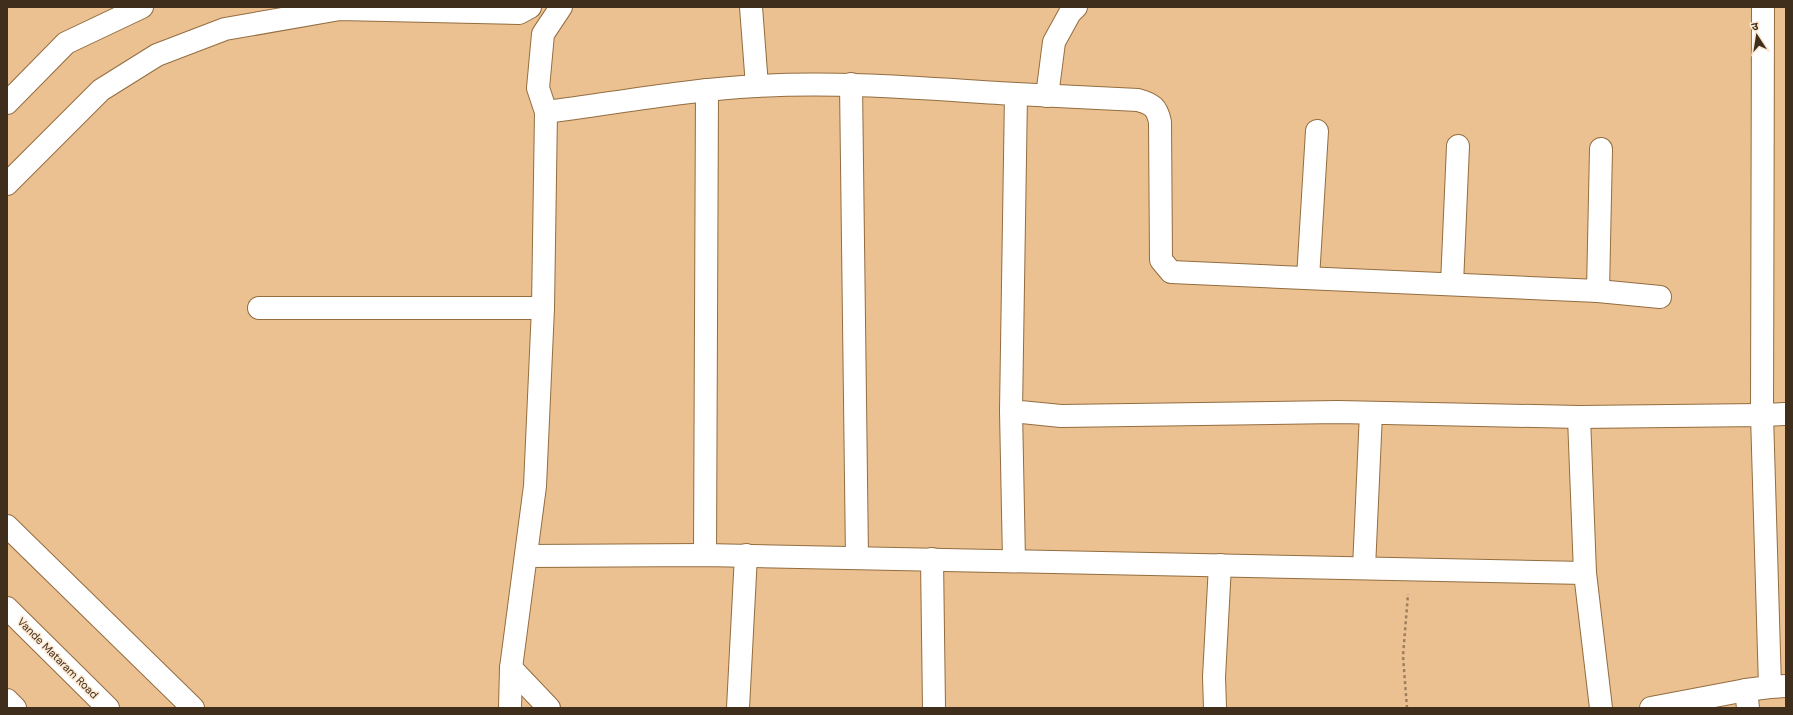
<svg xmlns="http://www.w3.org/2000/svg" width="1793" height="715" viewBox="0 0 1793 715" font-family="'DM Sans','Noto Sans Devanagari',sans-serif">
<style>
.lines{fill:none;stroke-linecap:round;stroke-linejoin:round}
.minor-casing{stroke:#936d40;stroke-width:24}
.major-casing{stroke:#936d40;stroke-width:24}
.path{stroke:#9e7f5d;stroke-width:2.5;stroke-dasharray:3 3;stroke-linecap:butt}
.minor{stroke:#fff;stroke-width:22}
.major{stroke:#fff;stroke-width:22}
.labels{text-anchor:middle;stroke-width:3;stroke-linejoin:round;paint-order:stroke}
.street-label{font-size:11px;fill:#3f2e1b;stroke:#fce6cf}
</style>
<rect width="100%" height="100%" fill="#ebc192"/>
<g class="lines">
<defs>
<g id="minor">
<polyline points="751,7 757,86"/>
<polyline points="1763,7 1762,415 1786,414"/>
<polyline points="851,84 857,558"/>
<path d="M1016,94l122,6c14,4 19,7 22,22l1,138 10,12 427,19 3,-142"/>
<polyline points="1047,96 1054,42 1070,13 1076,7"/>
<polyline points="7,103 66,43 142,7"/>
<path d="M546,112c70,-9 140,-22 210,-26 87,-5 173,3 260,8l-5,317 50,5 277,-4 241,5 183,-2 8,272 16,-1"/>
<polyline points="7,184 101,90 157,55 225,29 340,9 519,13 530,7"/>
<polyline points="1308,278 1317,131"/>
<polyline points="1452,284 1458,146"/>
<polyline points="1598,291 1660,297"/>
<polyline points="259,308 543,308"/>
<polyline points="1011,411 1014,561"/>
<polyline points="1579,417 1585,573 1601,708"/>
<polyline points="7,526 193,708"/>
<polyline points="705,555 707,90"/>
<polyline points="526,556 705,555 1585,573"/>
<polyline points="932,559 934,708"/>
<polyline points="1364,568 1371,413"/>
<polyline points="511,668 549,708"/>
<polyline points="1746,690 1748,708"/>
<polyline points="510,708 511,668 535,486 543,308 546,112 538,88 543,34 561,7"/>
<polyline points="738,708 746,555"/>
<polyline points="1215,708 1214,677 1220,565"/>
<polyline points="1651,708 1746,690 1770,687"/>
</g>
<g id="major">
<polyline points="7,608 108,708"/>
<polyline points="7,700 15,708"/>
</g>
</defs>
<use href="#minor" class="minor-casing"/>
<use href="#major" class="major-casing"/>
<polyline class="path" points="1407,708 1403,656 1408,594"/>
<use href="#minor" class="minor"/>
<use href="#major" class="major"/>
</g>
<g class="labels">
<g class="street-label">
<text transform="translate(58 658) rotate(45)" y="4">Vande Mataram Road</text>
</g>
</g>
<rect width="1793" height="715" fill="none" stroke="#3f2e1b" stroke-width="16"/>
<g transform="translate(1757 36) rotate(348)" stroke="#fce6cf" stroke-width="3" paint-order="stroke">
<path d="M0-3L7 15L0 10L-7 15Z" fill="#3f2e1b"/>
<text y="-6" font-size="11" font-weight="bold" text-anchor="middle" fill="#3f2e1b">उ</text>
</g>
</svg>
